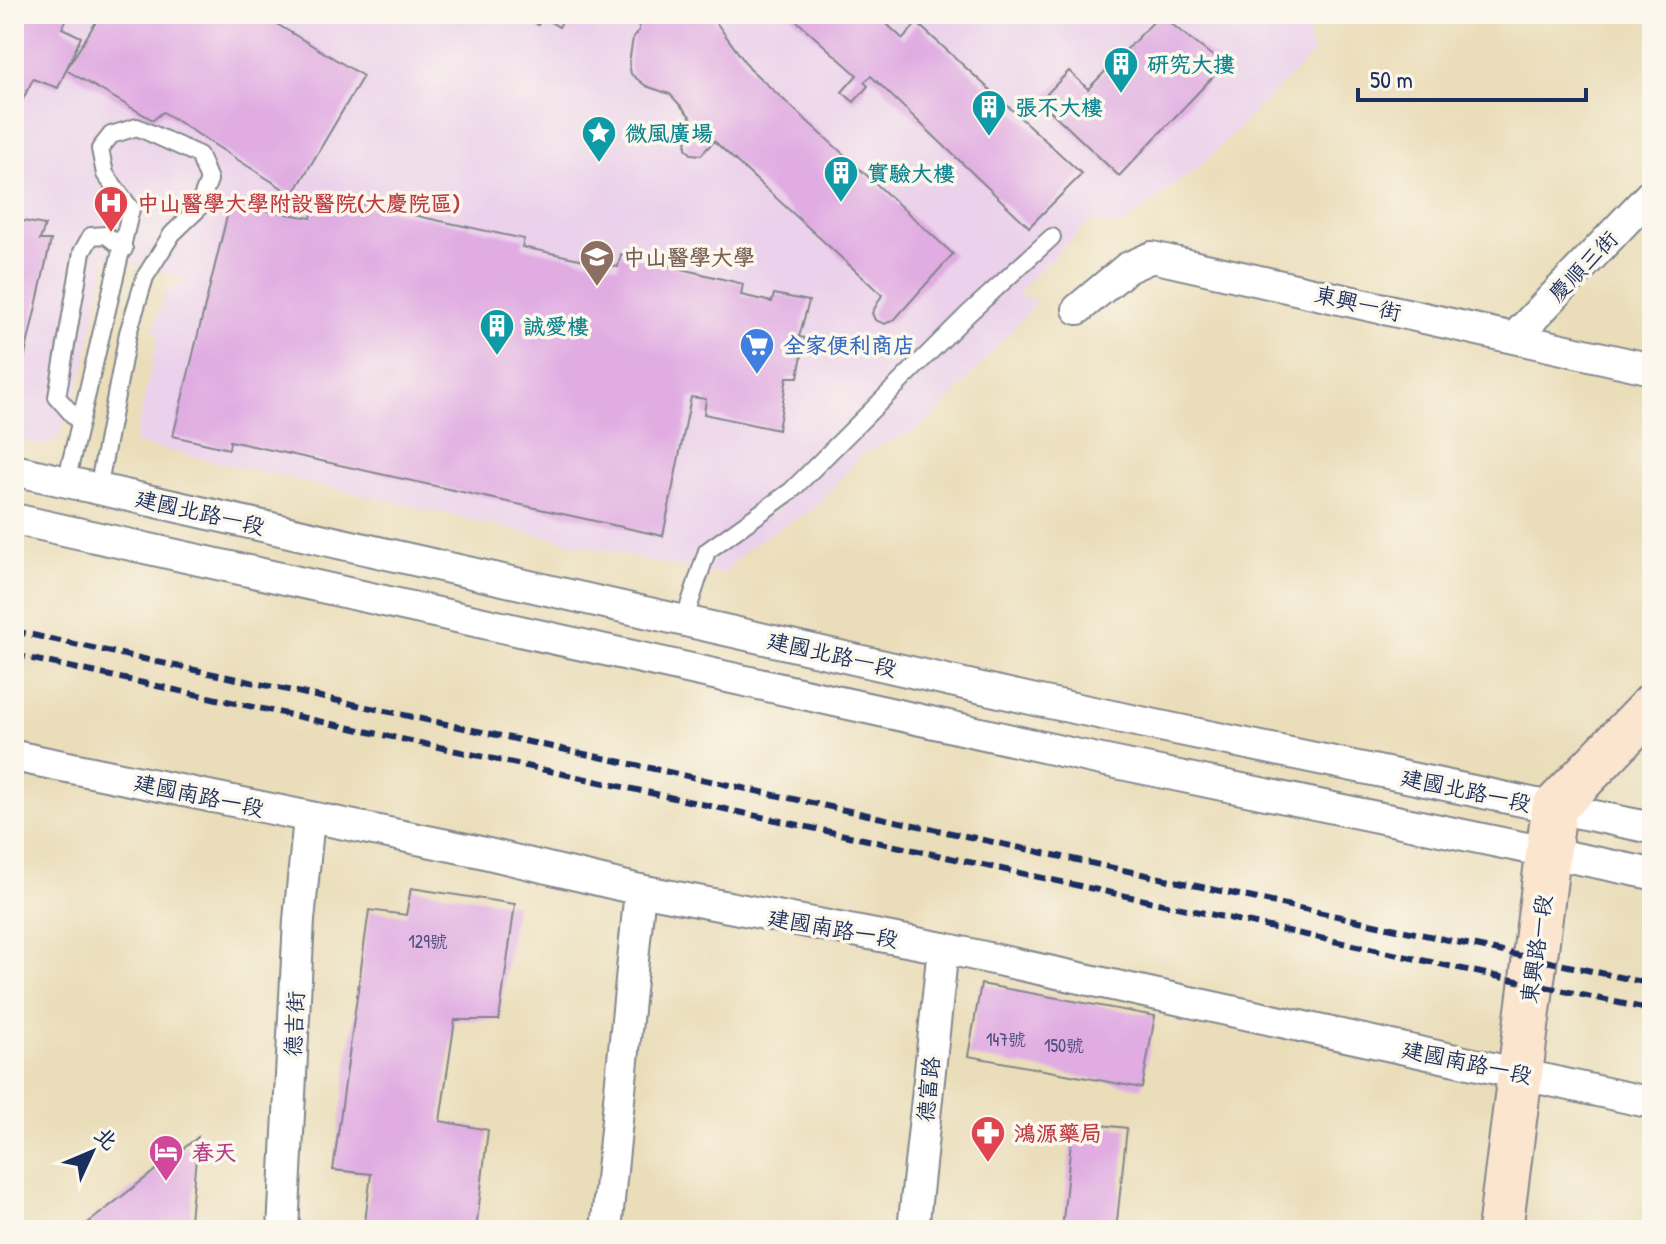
<svg xmlns="http://www.w3.org/2000/svg" width="1666" height="1244" viewBox="0 0 1666 1244" font-family="'Patrick Hand','LXGW WenKai TC',sans-serif">
<style>
.built{fill:#ebd1eb}
.building{fill:#e0ace2}
.lines{fill:none;stroke-linecap:round;stroke-linejoin:round}
.lane-casing{stroke:#82868c;stroke-width:20}
.street-casing{stroke:#82868c;stroke-width:34}
.secondary-casing{stroke:#82868c;stroke-width:48}
.lane{stroke:#fff;stroke-width:16}
.street{stroke:#fff;stroke-width:30}
.secondary{stroke:#fbe5cf;stroke-width:44}
.rail{stroke:#1b2f5e;stroke-width:6;stroke-dasharray:12 6;stroke-linecap:butt}
.labels{text-anchor:middle;stroke-width:7;stroke-linejoin:round;paint-order:stroke}
.number-label{font-size:18px;fill:#4c4e7f}
.culture-label{font-size:22px;font-weight:bold;fill:#0d838f;stroke:#fbf7ec;text-anchor:start}
.health-label{font-size:22px;font-weight:bold;fill:#be3a42;stroke:#fbf7ec;text-anchor:start}
.education-label{font-size:22px;font-weight:bold;fill:#785e54;stroke:#fbf7ec;text-anchor:start}
.street-label{font-size:22px;fill:#1b2f5e;stroke:#fbf7ec}
.shop-label{font-size:22px;font-weight:bold;fill:#366cbe;stroke:#fbf7ec;text-anchor:start}
.hotel-label{font-size:22px;font-weight:bold;fill:#b23c85;stroke:#fbf7ec;text-anchor:start}
</style>
<rect width="100%" height="100%" fill="#fbf7ec"/>
<filter id="ink" filterUnits="userSpaceOnUse"><feTurbulence type="fractalNoise" baseFrequency=".0125" numOctaves="2"/><feDisplacementMap in="SourceGraphic" scale="16" xChannelSelector="R" yChannelSelector="G"/><feConvolveMatrix kernelMatrix="1 2 1 2 8 2 1 2 1" color-interpolation-filters="sRGB"/></filter>
<filter id="wash" filterUnits="userSpaceOnUse"><feTurbulence type="fractalNoise" baseFrequency=".006" numOctaves="4" result="noise"/><feDisplacementMap in="SourceGraphic" scale="32" xChannelSelector="R" yChannelSelector="G"/><feGaussianBlur stdDeviation="1.8" result="paint"/><feColorMatrix in="noise" values="0 0 0 0 0 0 0 0 0 0 0 0 0 0 0 0 0 1.4 0 .05"/><feComposite in="paint" operator="in"/></filter>
<g filter="url(#wash)">
<rect width="100%" height="100%" fill="#eaddb9"/>
<polygon class="built" points="14,14 1320,14 1307,29 1313,54 1202,164 1121,227 1091,221 1027,282 1017,295 1038,301 937,414 912,432 864,452 813,509 753,544 722,574 704,573 134,443 159,334 153,331 164,294 184,278 107,257 84,371 60,435 47,446 14,439"/>
<g id="blocks">
<g class="building">
<polygon points="14,14 70,14 62,28 81,37 58,88 33,79 14,117"/>
<polygon points="101,14 260,14 363,76 293,195 163,112 153,120 66,70"/>
<polygon points="522,14 566,14 559,27 542,17 538,25"/>
<polygon points="638,14 710,14 750,69 953,254 895,319 885,324 875,320 872,313 882,295 714,141 701,155 691,154 686,148 687,132 696,123 670,94 646,86 631,74 629,63 633,38 639,30"/>
<polygon points="789,14 876,14 903,39 917,23 1082,174 1029,227 871,76 864,82 868,86 854,102 842,92 857,75"/>
<polygon points="1160,15 1224,65 1119,176 1040,101 1069,71 1088,89"/>
<polygon points="316,194 524,239 522,247 618,267 621,254 743,284 741,295 772,302 774,294 809,301 799,337 805,338 798,377 787,377 778,430 704,414 706,399 691,397 663,536 230,441 229,449 173,436 230,204 311,218"/>
<polygon points="14,197 21,199 18,220 45,225 40,240 51,240 15,399"/>
<polygon points="411,888 515,904 499,1020 455,1020 440,1121 488,1130 476,1230 364,1230 371,1174 333,1170 369,910 406,915"/>
<polygon points="981,984 1155,1016 1142,1088 968,1056"/>
<polygon points="1073,1122 1127,1128 1116,1230 1062,1230"/>
<polygon points="198,1137 189,1230 79,1230"/>
</g>
</g>
</g>
<g filter="url(#ink)">
<use href="#blocks" fill-opacity="0" stroke="#82868c" stroke-width="2"/>
<g class="lines">
<defs>
<g id="lane">
<polyline points="79,422 57,397 82,252 91,236 106,235 124,249"/>
<polyline points="66,482 131,209 105,174 100,149 111,135 137,127 199,155 209,180 197,210 172,234 145,277 128,333 98,489"/>
<polyline points="684,621 707,551 791,491 968,314 1052,237"/>
</g>
<g id="street">
<polyline points="1078,309 1127,268 1152,257 1652,369"/>
<polyline points="1514,338 1652,193"/>
<polyline points="14,470 1040,701 1652,828"/>
<polyline points="14,519 1097,759 1652,874"/>
<polyline points="14,756 476,851 640,890 943,948 1652,1103"/>
<polyline points="283,1230 299,920 309,818"/>
<polyline points="606,1230 640,890"/>
<polyline points="913,1230 943,948"/>
</g>
<polyline id="secondary" points="1500,1230 1554,808 1652,706"/>
</defs>
<use href="#lane" class="lane-casing"/>
<use href="#street" class="street-casing"/>
<use href="#secondary" class="secondary-casing"/>
<use href="#lane" class="lane"/>
<use href="#street" class="street"/>
<use href="#secondary" class="secondary"/>
<g class="rail">
<polyline points="14,631 1652,984"/>
<polyline points="14,655 1652,1010"/>
</g>
</g>
</g>
<defs>
<symbol id="building-pin" viewBox="-11 -11 22 30"><path d="M0 17L-7.5 6A9.5 9.5 0 1 1 7.5 6Z" fill="#0f9aa8" stroke="#fbf7ec"/><path d="M-4-6H4V6H1V3H-1V6H-4ZM-2.5-4.3h1.7v1.8h-1.7ZM.8-4.3h1.7v1.8H.8ZM-2.5-1h1.7V.8h-1.7ZM.8-1h1.7V.8H.8Z" fill="#fff"/></symbol>
<symbol id="sight-pin" viewBox="-11 -11 22 30"><path d="M0 17L-7.5 6A9.5 9.5 0 1 1 7.5 6Z" fill="#0f9aa8" stroke="#fbf7ec"/><path d="M0-6L1.8-2.2L6-1.7L2.9 1.2L3.7 5.4L0 3.3L-3.7 5.4L-2.9 1.2L-6-1.7L-1.8-2.2Z" fill="#fff"/></symbol>
<symbol id="hospital-pin" viewBox="-11 -11 22 30"><path d="M0 17L-7.5 6A9.5 9.5 0 1 1 7.5 6Z" fill="#e0444e" stroke="#fbf7ec"/><path d="M-5-5h3v3.5h4V-5h3V5h-3V1.5h-4V5h-3Z" fill="#fff"/></symbol>
<symbol id="university-pin" viewBox="-11 -11 22 30"><path d="M0 17L-7.5 6A9.5 9.5 0 1 1 7.5 6Z" fill="#8d6e63" stroke="#fbf7ec"/><path d="M0-5L7-2L0 1L-7-2ZM-4 1L0 2.5L4 1V4Q0 6-4 4Z" fill="#fff"/></symbol>
<symbol id="supermarket-pin" viewBox="-11 -11 22 30"><path d="M0 17L-7.5 6A9.5 9.5 0 1 1 7.5 6Z" fill="#3f7fe0" stroke="#fbf7ec"/><path d="M-6-5.5h2.5l.6 2H6L4.5 2H-2.5L-4.4-4H-6ZM-1.5 3.2a1.3 1.3 0 1 0 .1 0ZM3 3.2a1.3 1.3 0 1 0 .1 0Z" fill="#fff"/></symbol>
<symbol id="pharmacy-pin" viewBox="-11 -11 22 30"><path d="M0 17L-7.5 6A9.5 9.5 0 1 1 7.5 6Z" fill="#e0444e" stroke="#fbf7ec"/><path d="M-2-6h4v4h4v4h-4v4h-4v-4h-4v-4h4Z" fill="#fff"/></symbol>
<symbol id="hotel-pin" viewBox="-11 -11 22 30"><path d="M0 17L-7.5 6A9.5 9.5 0 1 1 7.5 6Z" fill="#d1479c" stroke="#fbf7ec"/><path d="M-6-4.5h1.5V1H6V5H4.5V3h-9V5H-6ZM-4 0a1.8 1.8 0 1 1 3.6 0ZM.5 0V-2.5h3Q6-2.5 6 0Z" fill="#fff"/></symbol>
</defs>
<g fill-rule="evenodd">
<use href="#building-pin" x="1101" y="44" width="40" height="54"/>
<use href="#building-pin" x="969" y="87" width="40" height="54"/>
<use href="#sight-pin" x="579" y="113" width="40" height="54"/>
<use href="#building-pin" x="821" y="153" width="40" height="54"/>
<use href="#hospital-pin" x="91" y="183" width="40" height="54"/>
<use href="#university-pin" x="577" y="237" width="40" height="54"/>
<use href="#building-pin" x="477" y="306" width="40" height="54"/>
<use href="#supermarket-pin" x="737" y="325" width="40" height="54"/>
<use href="#pharmacy-pin" x="968" y="1113" width="40" height="54"/>
<use href="#hotel-pin" x="146" y="1132" width="40" height="54"/>
</g>
<g class="labels">
<g class="number-label">
<text x="428" y="948">129號</text>
<text x="1006" y="1046">147號</text>
<text x="1064" y="1052">150號</text>
</g>
<g class="culture-label">
<text x="1147" y="72">研究大摟</text>
<text x="1015" y="115">張不大樓</text>
<text x="625" y="141">微風廣場</text>
<text x="867" y="181">實驗大樓</text>
<text x="523" y="334">誠愛樓</text>
</g>
<g class="health-label">
<text x="137" y="211">中山醫學大學附設醫院(大慶院區)</text>
<text x="1014" y="1141">鴻源藥局</text>
</g>
<g class="education-label">
<text x="623" y="265">中山醫學大學</text>
</g>
<g class="street-label">
<text transform="translate(1583 266) rotate(-46)" y="8">慶順三街</text>
<text transform="translate(1358 303) rotate(13)" y="8">東興一街</text>
<text transform="translate(200 512) rotate(13)" y="8">建國北路一段</text>
<text transform="translate(832 654) rotate(13)" y="8">建國北路一段</text>
<text transform="translate(1466 790) rotate(12)" y="8">建國北路一段</text>
<text transform="translate(199 795) rotate(12)" y="8">建國南路一段</text>
<text transform="translate(833 928) rotate(10)" y="8">建國南路一段</text>
<text transform="translate(1536 949) rotate(-82)" y="8">東興路一段</text>
<text transform="translate(294 1024) rotate(-87)" y="8">德吉街</text>
<text transform="translate(1467 1062) rotate(12)" y="8">建國南路一段</text>
<text transform="translate(928 1089) rotate(-84)" y="8">德富路</text>
</g>
<g class="shop-label">
<text x="783" y="353">全家便利商店</text>
</g>
<g class="hotel-label">
<text x="192" y="1160">春天</text>
</g>
</g>
<rect width="1666" height="1244" fill="none" stroke="#fbf7ec" stroke-width="48"/>
<g transform="translate(92 1152) rotate(46)" stroke="#fbf7ec" stroke-width="6" paint-order="stroke">
<path d="M0-6L14 30L0 20L-14 30Z" fill="#1b2f5e"/>
<text y="-12" font-size="22" font-weight="bold" text-anchor="middle" fill="#1b2f5e">北</text>
</g>
<path d="M1358 88v12h228v-12" fill="none" stroke="#1b2f5e" stroke-width="4"/>
<text x="1370" y="88" font-size="24" fill="#1b2f5e" stroke="#fbf7ec" stroke-width="6" paint-order="stroke">50 m</text>
</svg>
